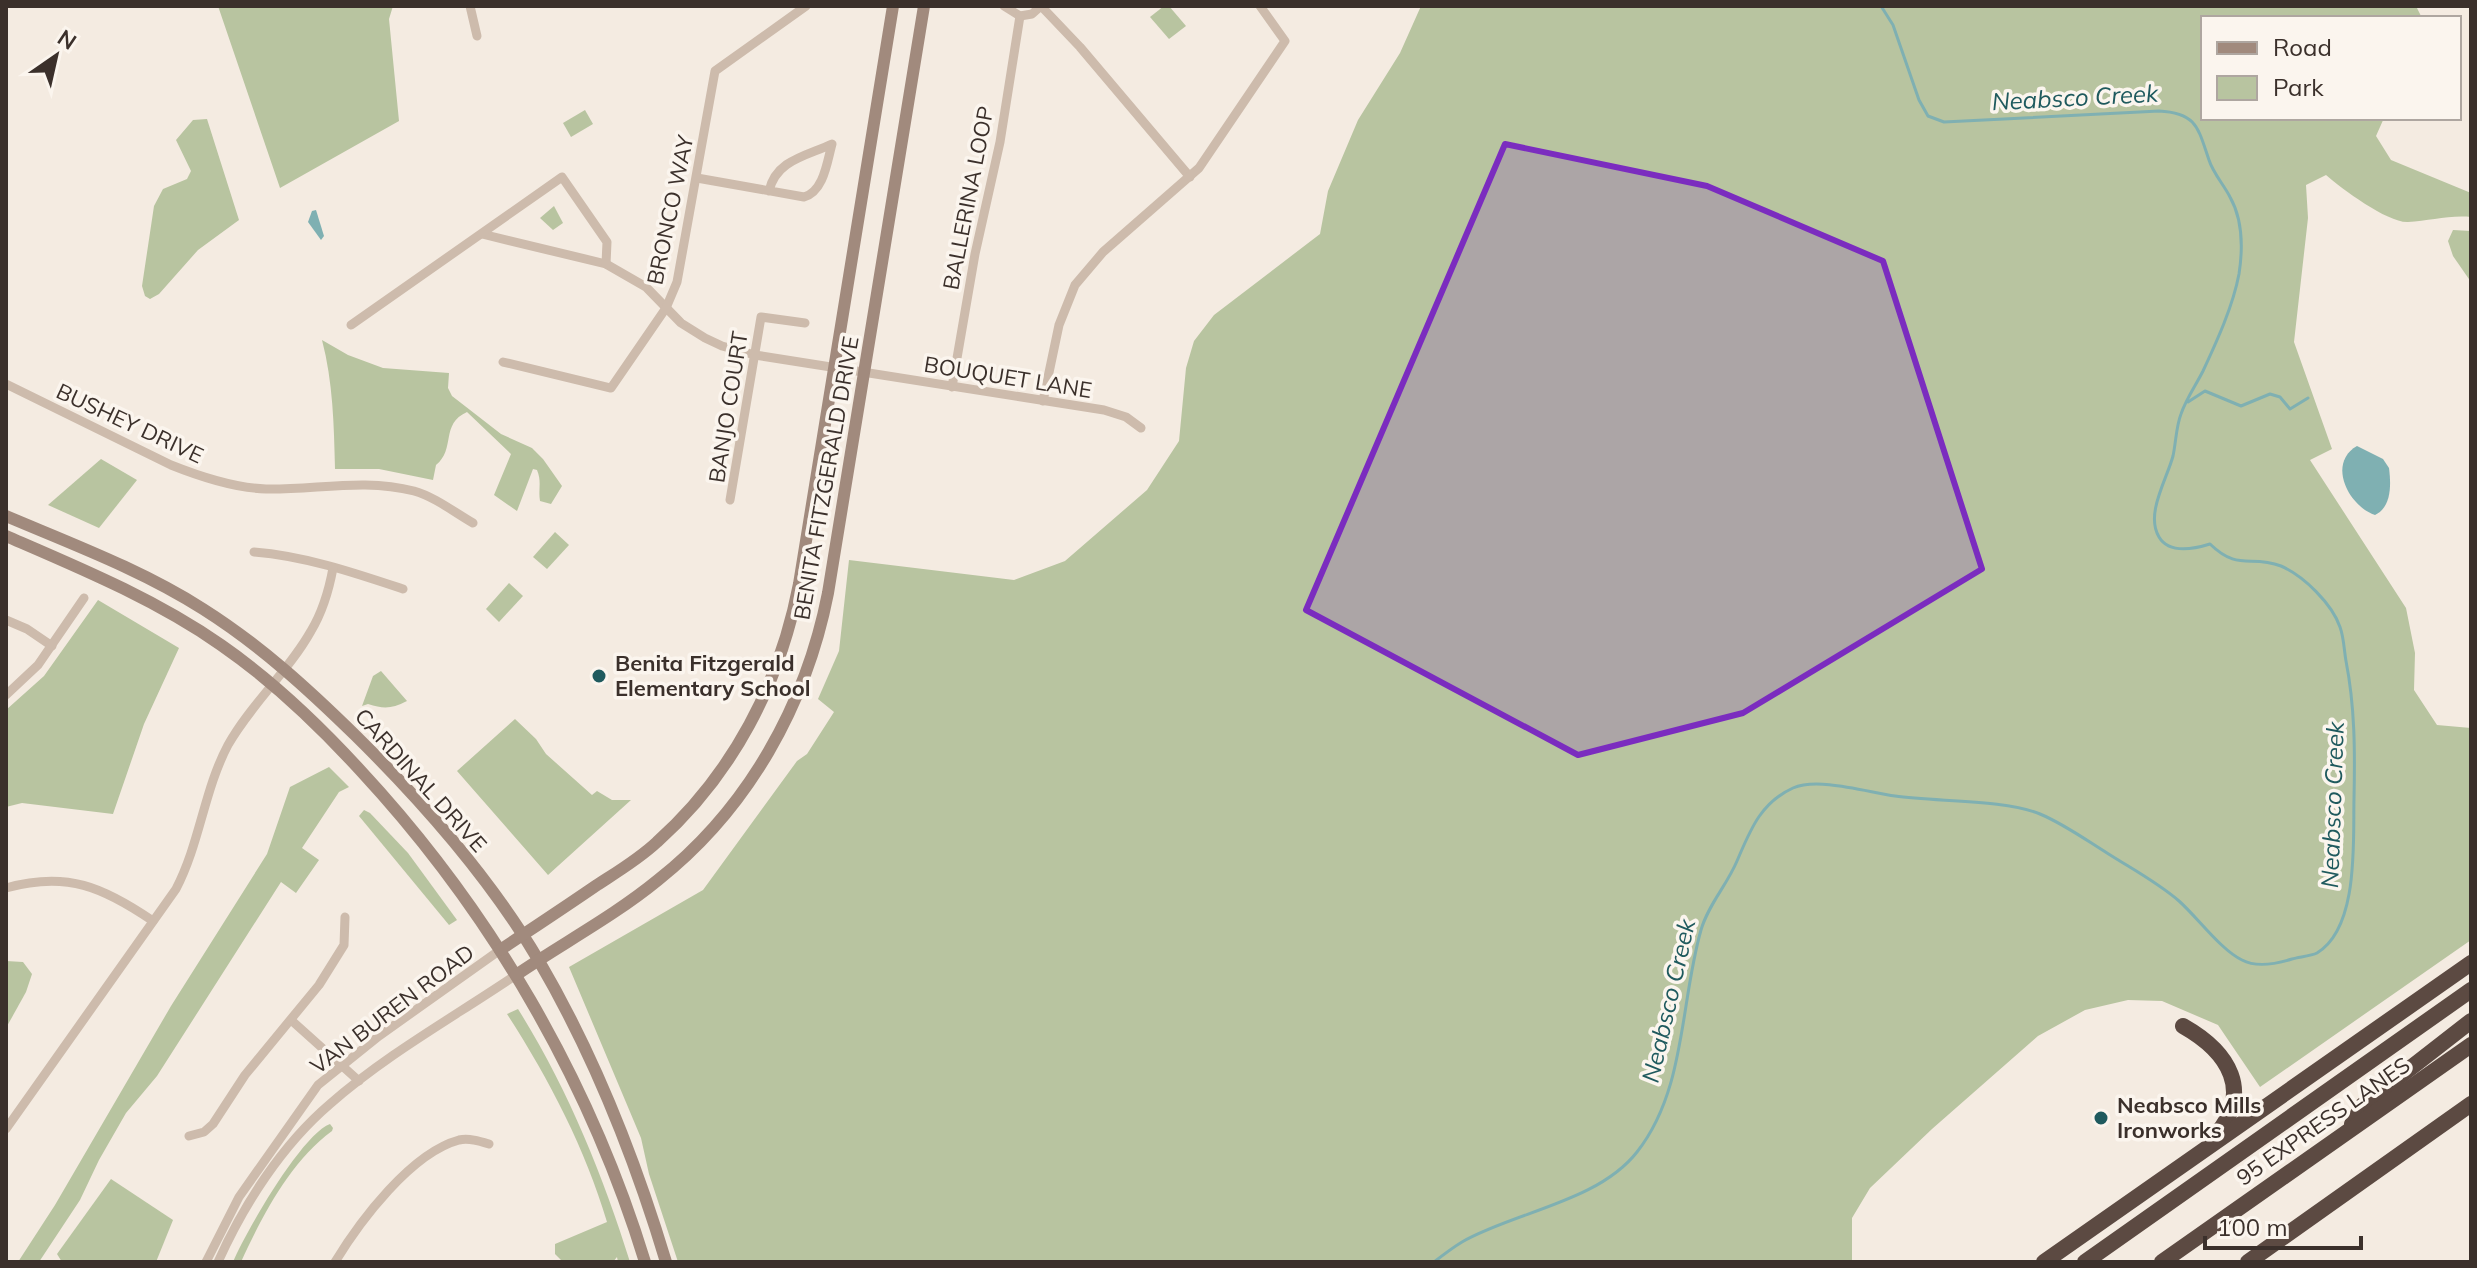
<svg xmlns="http://www.w3.org/2000/svg" width="2477" height="1268" viewBox="0 0 2477 1268" font-family="Mulish,sans-serif">
<style>
.green{fill:#b8c4a0}
.water{fill:#7fb0b2}
.lines{fill:none;stroke-linecap:round;stroke-linejoin:round}
.stream{stroke:#7fb0b2;stroke-width:3}
.minor{stroke:#cdbbac;stroke-width:9}
.secondary{stroke:#a18a7d;stroke-width:12}
.motorway{stroke:#5c4a42;stroke-width:16}
.marked{fill:#7b2cbf;fill-opacity:0.2;stroke:#7b2cbf;stroke-width:6;stroke-linejoin:round}
.poi-dot{fill:#1f5a5e;stroke:#fbf5ee;stroke-width:3}
.labels{text-anchor:middle;stroke-width:7;stroke-linejoin:round;paint-order:stroke}
.street-label{font-size:22px;fill:#3b302b;stroke:#fbf5ee}
.poi-label{font-size:22px;font-weight:bold;fill:#3b302b;stroke:#fbf5ee;text-anchor:start}
.water-label{font-size:24px;font-style:italic;fill:#1f5a5e;stroke:#fbf5ee}
</style>
<rect width="100%" height="100%" fill="#f4ebe1"/>
<g class="green">
<polygon points="218,6 393,6 389,19 399,121 280,188"/>
<polygon points="1164,6 1169,6 1186,26 1169,39 1150,17"/>
<path d="M1421,6h995l6,12h-219v100h181l-8,18 15,24 80,33v24c-22,-2 -42,4 -63,5 -20,1 -66,-33 -82,-47l-20,10 2,33 -14,124 38,107 -22,11 96,148 9,45 -1,37 23,35 34,3v212l-211,147 -42,-62 -56,-24 -34,-1 -43,10 -47,26 -106,93 -62,59 -18,30v44h-1174l-29,-88 -8,-36 -72,-171 134,-77 94,-129 10,-7 27,-42 -16,-13 21,-48 10,-91 165,20 51,-19 82,-71 32,-49 7,-73 8,-27 20,-26 106,-81 8,-43 30,-71 42,-67z"/>
<polygon points="585,110 593,124 571,137 563,123"/>
<polygon points="207,119 239,220 198,250 159,294 150,299 145,296 142,286 154,206 163,189 187,179 191,171 176,140 193,120"/>
<polygon points="554,206 563,223 553,230 540,218"/>
<polygon points="2453,230 2471,231 2471,282 2453,256 2448,241"/>
<path d="M322,340l26,15 35,13 66,5 -1,15 4,8 49,38 31,14 11,11 19,27 -11,18 -11,-3c-2,-12 2,-19 -3,-31l-4,-1 -16,42 -23,-16 17,-41 -44,-42c-27,12 -11,37 -31,53l-3,15 -54,-11h-44c-1,-44 -2,-87 -13,-129z"/>
<polygon points="101,459 137,480 99,528 48,505"/>
<polygon points="555,532 569,545 547,569 533,557"/>
<polygon points="509,583 523,596 499,622 486,609"/>
<polygon points="98,600 179,648 144,724 113,814 22,803 6,807 6,710 44,676"/>
<path d="M381,671l26,30c-16,8 -23,8 -39,3l-6,2 11,-30z"/>
<polygon points="515,719 536,739 546,754 592,795 597,791 612,800 631,800 548,875 457,771"/>
<polygon points="329,767 349,787 339,792 302,848 319,860 296,893 281,882 157,1076 126,1113 99,1160 80,1200 39,1262 18,1262 55,1205 171,1006 267,854 290,787"/>
<polygon points="364,810 370,813 408,853 457,920 449,925 359,816"/>
<polygon points="6,961 23,962 32,974 26,992 6,1028"/>
<path d="M518,1009c49,78 85,166 112,253h-12l-1,-5 -4,5h-50l-8,-8v-10l52,-22c-22,-74 -58,-143 -100,-208z"/>
<path d="M330,1124l3,4 -1,3c-42,31 -70,85 -91,131h-8c12,-29 69,-128 97,-138z"/>
<polygon points="111,1179 173,1220 156,1262 62,1262 57,1254"/>
</g>
<g class="water">
<polygon points="316,210 324,236 321,240 308,222 312,211"/>
<path d="M2357,446l26,13 6,9c2,16 3,39 -14,47 -27,-9 -48,-52 -18,-69z"/>
</g>
<g class="lines">
<g class="stream">
<polyline points="2188,402 2205,391 2241,406 2270,394 2280,397 2290,409 2308,398"/>
<path d="M1434,1262c9,-7 18,-14 28,-20 52,-30 136,-40 175,-90 49,-62 43,-149 64,-222 7,-25 26,-45 36,-69 13,-30 23,-58 56,-73 25,-11 74,4 102,8 40,6 110,3 145,18 24,10 46,26 67,39 25,16 50,29 72,48 19,17 42,49 63,59 15,8 34,4 50,-1 7,-2 19,-3 25,-6 42,-25 36,-112 37,-154 1,-47 1,-92 -8,-138 -2,-11 -2,-23 -6,-34 -8,-23 -36,-51 -59,-61 -31,-12 -42,6 -71,-22 -16,5 -41,10 -51,-7 -14,-23 8,-58 14,-81 3,-14 3,-29 8,-42 5,-15 15,-29 22,-43 14,-30 30,-65 36,-97 4,-26 4,-54 -9,-77 -6,-12 -17,-24 -21,-37 -11,-32 -12,-47 -50,-49l-215,11 -16,-6 -9,-16 -26,-75 -12,-19"/>
</g>
<g class="minor">
<polyline points="470,6 477,36"/>
<polyline points="1004,6 1020,16 1032,14 1041,6"/>
<polyline points="1041,6 1080,47 1190,177"/>
<path d="M697,178l107,19c20,-6 23,-35 28,-53 -26,12 -56,16 -63,47"/>
<polyline points="482,234 606,264 646,287 681,323 705,338 722,346 755,355 1104,410 1126,417 1141,428"/>
<polyline points="351,325 562,177 607,242 606,264"/>
<polyline points="503,362 611,388 666,308 677,282 715,71 806,6"/>
<path d="M6,384l165,81c30,12 63,23 95,24 50,1 98,-11 148,2 21,6 40,21 59,32"/>
<polyline points="952,387 975,254 1000,142 1020,16"/>
<polyline points="1043,401 1059,325 1075,285 1103,252 1199,168 1285,41 1260,6"/>
<polyline points="730,500 761,317 805,323"/>
<path d="M254,552c51,4 101,21 149,37"/>
<polyline points="6,620 27,629 52,646"/>
<polyline points="6,695 38,665 84,598"/>
<path d="M6,888c61,-17 97,-1 147,33"/>
<polyline points="291,1020 359,1081"/>
<path d="M6,1129l170,-240c24,-46 28,-99 52,-144 23,-41 60,-73 83,-114 12,-20 18,-41 22,-63"/>
<polyline points="189,1136 204,1132 213,1124 245,1075 319,985 344,945 345,917"/>
<polyline points="206,1262 239,1197 318,1085 379,1036 500,950"/>
<path d="M218,1262c26,-58 64,-117 112,-158 57,-50 124,-87 186,-129"/>
<path d="M335,1262c25,-41 76,-109 124,-122 10,-2 20,1 30,4"/>
</g>
<g class="secondary">
<path d="M6,516c66,28 136,54 197,93 57,36 105,80 153,127 69,68 134,142 183,225 55,94 96,198 127,301"/>
<path d="M6,536c74,32 149,63 215,109 52,36 96,78 139,125 130,140 229,309 285,492"/>
<path d="M500,950c33,-22 65,-43 97,-65 20,-13 42,-26 60,-43 76,-68 123,-159 142,-258l94,-578"/>
<path d="M516,975c47,-32 98,-59 142,-95 90,-71 148,-175 170,-287l96,-587"/>
</g>
<g class="motorway">
<path d="M2183,1026c46,26 71,66 31,111"/>
<polyline points="2352,1124 2363,1105 2471,1021"/>
<polyline points="2044,1262 2471,963"/>
<polyline points="2085,1262 2471,990"/>
<polyline points="2162,1262 2471,1045"/>
<polyline points="2248,1262 2471,1104"/>
</g>
</g>
<path class="marked" d="M1505,144l202,42 176,75 99,308 -239,144 -165,42 -272,-145z"/>
<g class="poi-dot">
<circle cx="599" cy="676" r="8"/>
<circle cx="2101" cy="1118" r="8"/>
</g>
<g class="labels">
<g class="street-label">
<text transform="translate(968 198) rotate(-79)" y="8">BALLERINA LOOP</text>
<text transform="translate(670 210) rotate(-78)" y="8">BRONCO WAY</text>
<text transform="translate(1008 377) rotate(9)" y="8">BOUQUET LANE</text>
<text transform="translate(728 407) rotate(-81)" y="8">BANJO COURT</text>
<text transform="translate(130 423) rotate(25)" y="8">BUSHEY DRIVE</text>
<text transform="translate(826 478) rotate(-80)" y="8">BENITA FITZGERALD DRIVE</text>
<text transform="translate(421 780) rotate(48)" y="8">CARDINAL DRIVE</text>
<text transform="translate(392 1009) rotate(-37)" y="8">VAN BUREN ROAD</text>
<text transform="translate(2323 1121) rotate(-35)" y="8">95 EXPRESS LANES</text>
</g>
<g class="poi-label">
<text x="615" y="671">Benita Fitzgerald<tspan x="615" dy="25">Elementary School</tspan></text>
<text x="2117" y="1113">Neabsco Mills<tspan x="2117" dy="25">Ironworks</tspan></text>
</g>
<g class="water-label">
<text transform="translate(2075 98) rotate(-3)" y="8">Neabsco Creek</text>
<text transform="translate(2333 805) rotate(-88)" y="8">Neabsco Creek</text>
<text transform="translate(1669 1001) rotate(-77)" y="8">Neabsco Creek</text>
</g>
</g>
<rect width="2477" height="1268" fill="none" stroke="#3b302b" stroke-width="16"/>
<rect x="2201" y="16" width="260" height="104" fill="#fbf5ee" stroke="#aea6a0" stroke-width="2"/>
<rect x="2217" y="42" width="40" height="12" fill="#a18a7d" stroke="#aea6a0" stroke-width="2"/>
<text x="2273" y="56" font-size="24" fill="#3b302b">Road</text>
<rect x="2217" y="76" width="40" height="24" fill="#b8c4a0" stroke="#aea6a0" stroke-width="2"/>
<text x="2273" y="96" font-size="24" fill="#3b302b">Park</text>
<g transform="translate(56 56) rotate(34)" stroke="#fbf5ee" stroke-width="6" paint-order="stroke">
<path d="M0-6L14 30L0 20L-14 30Z" fill="#3b302b"/>
<text y="-12" font-size="22" font-weight="bold" text-anchor="middle" fill="#3b302b">N</text>
</g>
<path d="M2205 1236v12h156v-12" fill="none" stroke="#3b302b" stroke-width="4"/>
<text x="2217" y="1236" font-size="24" fill="#3b302b" stroke="#fbf5ee" stroke-width="6" paint-order="stroke">100 m</text>
</svg>
